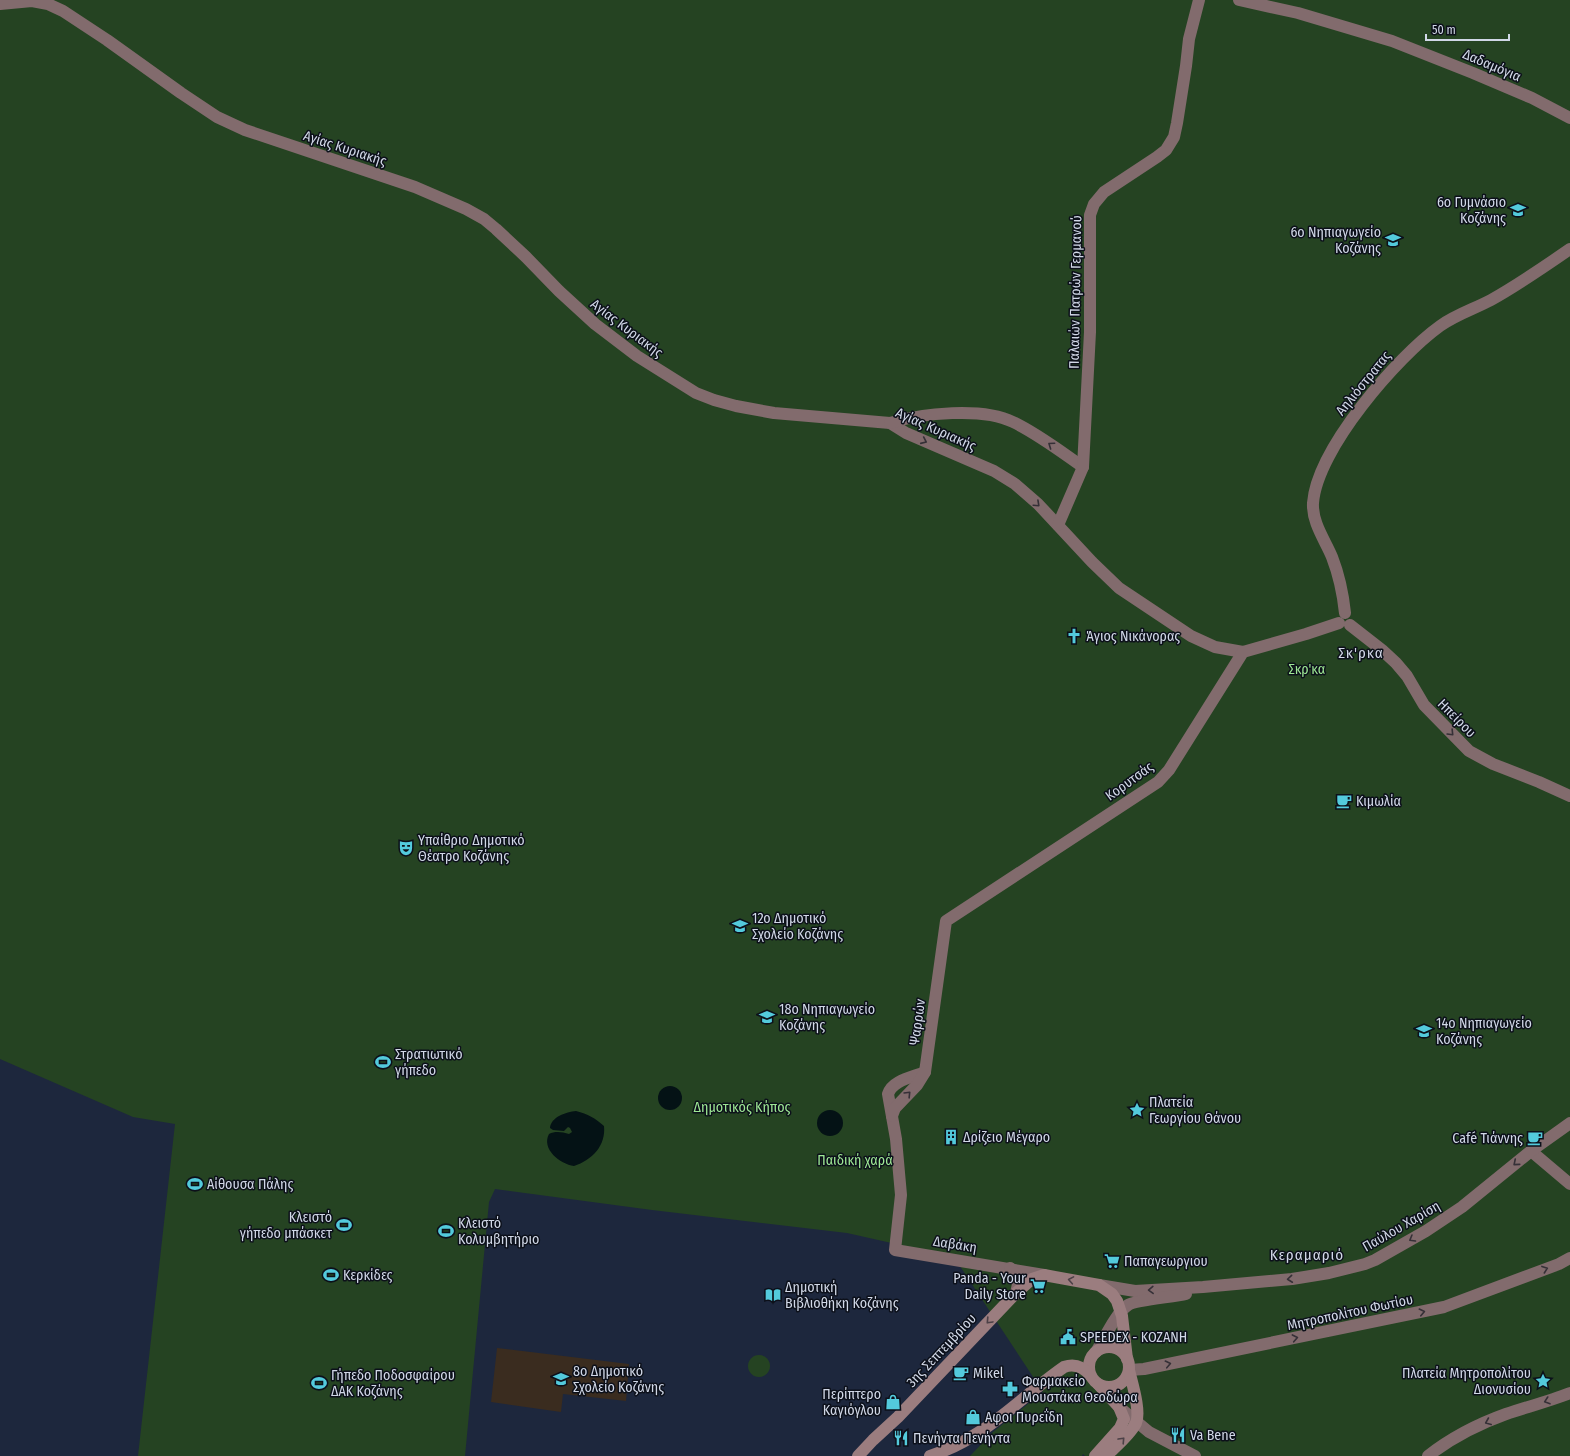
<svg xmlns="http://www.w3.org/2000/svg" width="1570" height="1456" viewBox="0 0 1570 1456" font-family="'Fira Sans Condensed',sans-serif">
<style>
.education{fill:#3a2c1f}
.green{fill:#254322}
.water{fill:#041215}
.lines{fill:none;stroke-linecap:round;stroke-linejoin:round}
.secondary{stroke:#826b6d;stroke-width:12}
.primary{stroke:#9b7d7f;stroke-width:12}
.oneway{stroke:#353037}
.oneway2{stroke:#4c4147}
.labels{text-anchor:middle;stroke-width:3;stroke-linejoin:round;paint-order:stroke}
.street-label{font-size:14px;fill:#d1d8e7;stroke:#0c101a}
.poi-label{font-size:14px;fill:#d1d8e7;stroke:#0c101a;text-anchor:start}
.park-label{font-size:14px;fill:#9ee895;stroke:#0c101a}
.neighbourhood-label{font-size:15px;letter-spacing:1px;fill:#d1d8e7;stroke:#0c101a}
</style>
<rect width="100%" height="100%" fill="#1d273d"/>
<polygon class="education" points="497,1348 629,1364 626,1401 563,1394 561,1412 491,1402"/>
<g class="green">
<polygon points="0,0 1570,0 1570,1456 1085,1456 1083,1454 1082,1456 970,1456 993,1432 1043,1392 954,1257 847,1233 652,1210 495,1189 489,1202 465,1456 138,1456 175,1124 133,1117 0,1059"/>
<circle cx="759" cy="1366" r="11"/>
</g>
<g class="water">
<circle cx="670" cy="1098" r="12"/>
<circle cx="830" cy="1123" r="13"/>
<path d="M576,1111c12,3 19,7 28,15 2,20 -12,34 -30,40 -14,-2 -33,-17 -25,-32 6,-3 13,-2 20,0l3,-2 -2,-4 -2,-1 -4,4 -11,-1 -3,-2c1,-11 16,-16 26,-17z"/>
</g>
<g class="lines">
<g class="secondary">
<polyline points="1239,0 1298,13 1392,41 1473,73 1532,98 1570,118"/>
<polyline points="0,4 32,1 48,4 63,11 107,40 181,93 217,117 245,130 415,187 466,209 484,219 496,229 526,257 559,291 595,324 637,356 696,393 714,400 736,406 774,413 890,423 906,433 994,471 1015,484 1038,504 1092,562 1119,588 1191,636 1215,647 1243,652"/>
<path d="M890,423c32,-10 93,-16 123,-1 25,12 47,29 70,45"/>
<polyline points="1058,525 1083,467 1090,332 1090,215 1094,204 1104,192 1157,157 1166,150 1174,137 1177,123 1186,66 1189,39 1199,0"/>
<path d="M1345,613c-2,-19 -6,-38 -13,-56 -7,-17 -20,-34 -19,-54 4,-54 84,-146 127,-177 15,-11 34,-17 51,-26 27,-15 53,-33 79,-51"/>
<polyline points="1350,625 1382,650 1396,663 1407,676 1424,705 1469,751 1493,764 1539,782 1570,796"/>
<path d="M925,1072c-11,5 -33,8 -37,22l8,45 5,56 -6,55 149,25"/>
<polyline points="892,1116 895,1108 917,1085 925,1072 946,921 1158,782 1169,770 1243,652 1306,634 1339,623"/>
<polyline points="1531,1151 1570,1184"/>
<path d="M1010,1268c11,9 9,12 6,25"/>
<polyline points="1099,1285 1135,1291 1203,1287 1292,1279 1329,1273 1365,1264 1375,1260 1426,1231 1462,1207 1531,1151 1570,1123"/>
<path d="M1096,1352c9,-14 19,-38 32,-47 7,-5 46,-8 58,-11"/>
<polyline points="1129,1370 1144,1369 1444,1307 1559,1264 1570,1258"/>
<polyline points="1119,1407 1149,1432 1195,1456"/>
<path d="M1428,1456c23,-18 50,-32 78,-42 21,-7 43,-13 64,-21"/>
</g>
<g class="primary">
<circle cx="1109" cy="1367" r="20"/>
<polyline points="858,1456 873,1440 898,1417 1016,1293 1032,1279 1044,1275 1099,1285 1112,1294 1117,1301 1122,1316 1127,1359"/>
<path d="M930,1456c56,-18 88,-57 134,-89 11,-4 19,0 26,8"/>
<polyline points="1095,1456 1120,1428 1124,1419 1119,1407 1098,1384"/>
<path d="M1106,1456c10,-10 24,-21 30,-33 5,-12 -4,-40 -7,-53"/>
</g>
</g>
<defs><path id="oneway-chevron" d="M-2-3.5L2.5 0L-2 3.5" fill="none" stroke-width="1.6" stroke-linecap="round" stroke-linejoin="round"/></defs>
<g class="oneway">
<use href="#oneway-chevron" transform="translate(924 441) rotate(24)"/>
<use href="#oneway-chevron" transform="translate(1051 445) rotate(-145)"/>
<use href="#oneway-chevron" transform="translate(1037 504) rotate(43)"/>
<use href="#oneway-chevron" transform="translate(1451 733) rotate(46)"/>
<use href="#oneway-chevron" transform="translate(908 1094) rotate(-46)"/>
<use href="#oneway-chevron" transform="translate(1516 1163) rotate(140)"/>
<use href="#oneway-chevron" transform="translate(1412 1239) rotate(150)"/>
<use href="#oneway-chevron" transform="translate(1545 1269) rotate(-20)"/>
<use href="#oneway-chevron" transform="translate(1290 1279) rotate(174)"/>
<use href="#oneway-chevron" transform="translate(1151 1290) rotate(178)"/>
<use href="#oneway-chevron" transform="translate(1422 1312) rotate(-13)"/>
<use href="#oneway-chevron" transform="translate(1295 1338) rotate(-11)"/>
<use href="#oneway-chevron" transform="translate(1168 1364) rotate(-12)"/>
<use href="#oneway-chevron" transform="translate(1547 1401) rotate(161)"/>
<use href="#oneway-chevron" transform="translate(1488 1422) rotate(157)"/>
</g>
<g class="oneway2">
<use href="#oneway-chevron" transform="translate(1071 1280) rotate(-170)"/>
<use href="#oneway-chevron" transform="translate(989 1321) rotate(133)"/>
<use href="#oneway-chevron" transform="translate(1122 1440) rotate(-47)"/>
</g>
<defs>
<symbol id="school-bare" viewBox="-9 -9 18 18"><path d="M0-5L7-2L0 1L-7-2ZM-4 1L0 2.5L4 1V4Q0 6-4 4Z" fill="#53cadc" stroke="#0c101a" stroke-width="2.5" paint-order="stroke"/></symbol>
<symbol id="church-bare" viewBox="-9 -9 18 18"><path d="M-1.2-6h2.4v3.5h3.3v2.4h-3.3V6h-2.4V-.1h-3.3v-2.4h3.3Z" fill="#53cadc" stroke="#0c101a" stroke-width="2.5" paint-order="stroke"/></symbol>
<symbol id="cafe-bare" viewBox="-9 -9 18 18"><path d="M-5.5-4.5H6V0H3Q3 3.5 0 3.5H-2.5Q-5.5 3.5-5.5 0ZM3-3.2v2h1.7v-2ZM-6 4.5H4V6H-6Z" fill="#53cadc" stroke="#0c101a" stroke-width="2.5" paint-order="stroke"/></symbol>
<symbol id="theatre-bare" viewBox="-9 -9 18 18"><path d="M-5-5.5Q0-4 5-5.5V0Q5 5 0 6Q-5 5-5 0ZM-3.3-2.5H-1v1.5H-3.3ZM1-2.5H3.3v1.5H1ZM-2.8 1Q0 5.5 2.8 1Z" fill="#53cadc" stroke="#0c101a" stroke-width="2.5" paint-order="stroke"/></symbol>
<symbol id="stadium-bare" viewBox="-9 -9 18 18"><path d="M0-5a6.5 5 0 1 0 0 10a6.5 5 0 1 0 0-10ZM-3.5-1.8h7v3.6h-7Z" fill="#53cadc" stroke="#0c101a" stroke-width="2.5" paint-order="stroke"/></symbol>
<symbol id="sight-bare" viewBox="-9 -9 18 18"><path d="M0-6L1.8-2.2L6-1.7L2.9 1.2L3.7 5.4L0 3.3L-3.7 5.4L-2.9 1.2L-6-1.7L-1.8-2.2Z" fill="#53cadc" stroke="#0c101a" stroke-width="2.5" paint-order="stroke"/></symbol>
<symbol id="building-bare" viewBox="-9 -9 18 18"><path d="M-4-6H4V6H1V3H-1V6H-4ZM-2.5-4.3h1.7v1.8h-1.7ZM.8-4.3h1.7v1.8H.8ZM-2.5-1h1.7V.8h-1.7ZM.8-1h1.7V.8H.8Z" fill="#53cadc" stroke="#0c101a" stroke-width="2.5" paint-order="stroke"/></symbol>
<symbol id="supermarket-bare" viewBox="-9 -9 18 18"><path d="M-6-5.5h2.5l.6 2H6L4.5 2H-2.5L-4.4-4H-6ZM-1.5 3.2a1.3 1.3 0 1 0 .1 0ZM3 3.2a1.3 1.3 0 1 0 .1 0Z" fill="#53cadc" stroke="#0c101a" stroke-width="2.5" paint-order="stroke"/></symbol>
<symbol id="library-bare" viewBox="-9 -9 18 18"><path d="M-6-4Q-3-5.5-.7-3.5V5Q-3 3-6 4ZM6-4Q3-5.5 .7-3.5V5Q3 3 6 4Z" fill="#53cadc" stroke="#0c101a" stroke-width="2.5" paint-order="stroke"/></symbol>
<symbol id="civic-bare" viewBox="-9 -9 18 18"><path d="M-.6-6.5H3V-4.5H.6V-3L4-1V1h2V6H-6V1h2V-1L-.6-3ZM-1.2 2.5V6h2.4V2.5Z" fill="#53cadc" stroke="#0c101a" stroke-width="2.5" paint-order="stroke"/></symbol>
<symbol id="pharmacy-bare" viewBox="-9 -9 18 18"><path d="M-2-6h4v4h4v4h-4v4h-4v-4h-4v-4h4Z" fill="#53cadc" stroke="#0c101a" stroke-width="2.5" paint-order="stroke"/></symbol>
<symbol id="shop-bare" viewBox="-9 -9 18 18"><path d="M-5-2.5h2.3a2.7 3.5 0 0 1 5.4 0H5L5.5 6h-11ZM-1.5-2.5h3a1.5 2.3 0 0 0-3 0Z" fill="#53cadc" stroke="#0c101a" stroke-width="2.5" paint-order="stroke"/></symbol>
<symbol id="restaurant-bare" viewBox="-9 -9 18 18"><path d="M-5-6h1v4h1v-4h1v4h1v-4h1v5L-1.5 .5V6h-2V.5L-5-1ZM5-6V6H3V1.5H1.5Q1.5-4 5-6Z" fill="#53cadc" stroke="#0c101a" stroke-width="2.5" paint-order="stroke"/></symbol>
</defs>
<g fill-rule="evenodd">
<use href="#school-bare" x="1507" y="199" width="22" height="22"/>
<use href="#school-bare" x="1382" y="229" width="22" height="22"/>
<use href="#church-bare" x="1063" y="625" width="22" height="22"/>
<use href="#cafe-bare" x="1333" y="790" width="22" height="22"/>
<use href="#theatre-bare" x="395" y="837" width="22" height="22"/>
<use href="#school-bare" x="729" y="915" width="22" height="22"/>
<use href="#school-bare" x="756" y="1006" width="22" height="22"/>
<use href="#school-bare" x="1413" y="1020" width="22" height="22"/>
<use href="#stadium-bare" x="372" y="1051" width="22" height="22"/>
<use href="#sight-bare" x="1126" y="1099" width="22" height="22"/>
<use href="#building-bare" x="940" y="1126" width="22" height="22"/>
<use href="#cafe-bare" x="1524" y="1127" width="22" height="22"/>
<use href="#stadium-bare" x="184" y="1173" width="22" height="22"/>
<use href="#stadium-bare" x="333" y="1214" width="22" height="22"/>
<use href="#stadium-bare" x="435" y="1220" width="22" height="22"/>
<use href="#supermarket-bare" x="1101" y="1250" width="22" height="22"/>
<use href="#stadium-bare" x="320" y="1264" width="22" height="22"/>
<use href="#supermarket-bare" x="1027" y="1275" width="22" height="22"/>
<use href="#library-bare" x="762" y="1284" width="22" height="22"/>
<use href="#civic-bare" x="1057" y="1326" width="22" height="22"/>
<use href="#cafe-bare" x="950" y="1362" width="22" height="22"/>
<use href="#school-bare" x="550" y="1368" width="22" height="22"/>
<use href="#sight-bare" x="1532" y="1370" width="22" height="22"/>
<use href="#stadium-bare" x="308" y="1372" width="22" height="22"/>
<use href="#pharmacy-bare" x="999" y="1378" width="22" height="22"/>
<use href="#shop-bare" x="882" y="1391" width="22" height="22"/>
<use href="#shop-bare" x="962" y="1406" width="22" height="22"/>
<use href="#restaurant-bare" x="1167" y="1424" width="22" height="22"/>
<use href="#restaurant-bare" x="890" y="1427" width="22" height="22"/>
</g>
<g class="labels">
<g class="street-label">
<text transform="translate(1492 65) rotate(23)" y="5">Δαδαμόγια</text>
<text transform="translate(345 148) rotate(18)" y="5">Αγίας Κυριακής</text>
<text transform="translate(1075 292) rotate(-89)" y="5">Παλαιών Πατρών Γερμανού</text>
<text transform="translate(627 328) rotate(37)" y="5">Αγίας Κυριακής</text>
<text transform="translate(1363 383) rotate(-51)" y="5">Αηλιόστρατας</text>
<text transform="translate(936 429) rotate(24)" y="5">Αγίας Κυριακής</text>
<text transform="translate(1457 718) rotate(45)" y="5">Ηπείρου</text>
<text transform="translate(1129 781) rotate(-36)" y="5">Κορυτσάς</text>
<text transform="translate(917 1022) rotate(-82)" y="5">Ψαρρών</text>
<text transform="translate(1401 1226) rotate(-30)" y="5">Παύλου Χαρίση</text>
<text transform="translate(955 1244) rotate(9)" y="5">Δαβάκη</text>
<text transform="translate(1350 1312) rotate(-12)" y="5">Μητροπολίτου Φωτίου</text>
<text transform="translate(941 1350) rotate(-47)" y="5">3ης Σεπτεμβρίου</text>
</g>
<g class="poi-label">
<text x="1506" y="207" text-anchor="end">6ο Γυμνάσιο<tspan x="1506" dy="16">Κοζάνης</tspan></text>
<text x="1381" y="237" text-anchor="end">6ο Νηπιαγωγείο<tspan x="1381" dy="16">Κοζάνης</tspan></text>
<text x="1086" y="641">Άγιος Νικάνορας</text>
<text x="1356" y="806">Κιμωλία</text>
<text x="418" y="845">Υπαίθριο Δημοτικό<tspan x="418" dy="16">Θέατρο Κοζάνης</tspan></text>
<text x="752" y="923">12ο Δημοτικό<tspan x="752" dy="16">Σχολείο Κοζάνης</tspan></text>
<text x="779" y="1014">18ο Νηπιαγωγείο<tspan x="779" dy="16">Κοζάνης</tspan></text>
<text x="1436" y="1028">14ο Νηπιαγωγείο<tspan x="1436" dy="16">Κοζάνης</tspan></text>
<text x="395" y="1059">Στρατιωτικό<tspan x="395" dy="16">γήπεδο</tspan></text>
<text x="1149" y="1107">Πλατεία<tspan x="1149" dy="16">Γεωργίου Θάνου</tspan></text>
<text x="963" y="1142">Δρίζειο Μέγαρο</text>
<text x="1523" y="1143" text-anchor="end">Café Τιάννης</text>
<text x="207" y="1189">Αίθουσα Πάλης</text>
<text x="332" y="1222" text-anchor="end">Κλειστό<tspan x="332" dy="16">γήπεδο μπάσκετ</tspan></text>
<text x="458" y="1228">Κλειστό<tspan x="458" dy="16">Κολυμβητήριο</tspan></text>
<text x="1124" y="1266">Παπαγεωργιου</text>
<text x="343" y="1280">Κερκίδες</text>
<text x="1026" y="1283" text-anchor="end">Panda - Your<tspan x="1026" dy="16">Daily Store</tspan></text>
<text x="785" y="1292">Δημοτική<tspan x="785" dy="16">Βιβλιοθήκη Κοζάνης</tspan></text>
<text x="1080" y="1342">SPEEDEX - ΚΟΖΑΝΗ</text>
<text x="573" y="1376">8ο Δημοτικό<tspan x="573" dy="16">Σχολείο Κοζάνης</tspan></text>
<text x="973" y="1378">Mikel</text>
<text x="1531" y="1378" text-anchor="end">Πλατεία Μητροπολίτου<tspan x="1531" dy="16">Διονυσίου</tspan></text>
<text x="331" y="1380">Γήπεδο Ποδοσφαίρου<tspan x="331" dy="16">ΔΑΚ Κοζάνης</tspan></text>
<text x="1022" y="1386">Φαρμακείο<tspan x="1022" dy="16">Μουστάκα Θεοδώρα</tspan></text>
<text x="881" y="1399" text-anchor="end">Περίπτερο<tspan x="881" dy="16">Καγιόγλου</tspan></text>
<text x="985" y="1422">Αφοι Πυρεΐδη</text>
<text x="1190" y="1440">Va Bene</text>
<text x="913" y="1443">Πενήντα Πενήντα</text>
</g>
<g class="park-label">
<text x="1307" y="674">Σκρ'κα</text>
<text x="742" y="1112">Δημοτικός Κήπος</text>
<text x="855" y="1165">Παιδική χαρά</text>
</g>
<g class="neighbourhood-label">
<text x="1361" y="658">Σκ'ρκα</text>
<text x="1307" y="1260">Κεραμαριό</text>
</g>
</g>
<path d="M1426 34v6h83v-6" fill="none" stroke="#d1d8e7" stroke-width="2"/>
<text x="1432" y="34" font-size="12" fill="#d1d8e7" stroke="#0c101a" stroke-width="3" paint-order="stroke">50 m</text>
</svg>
